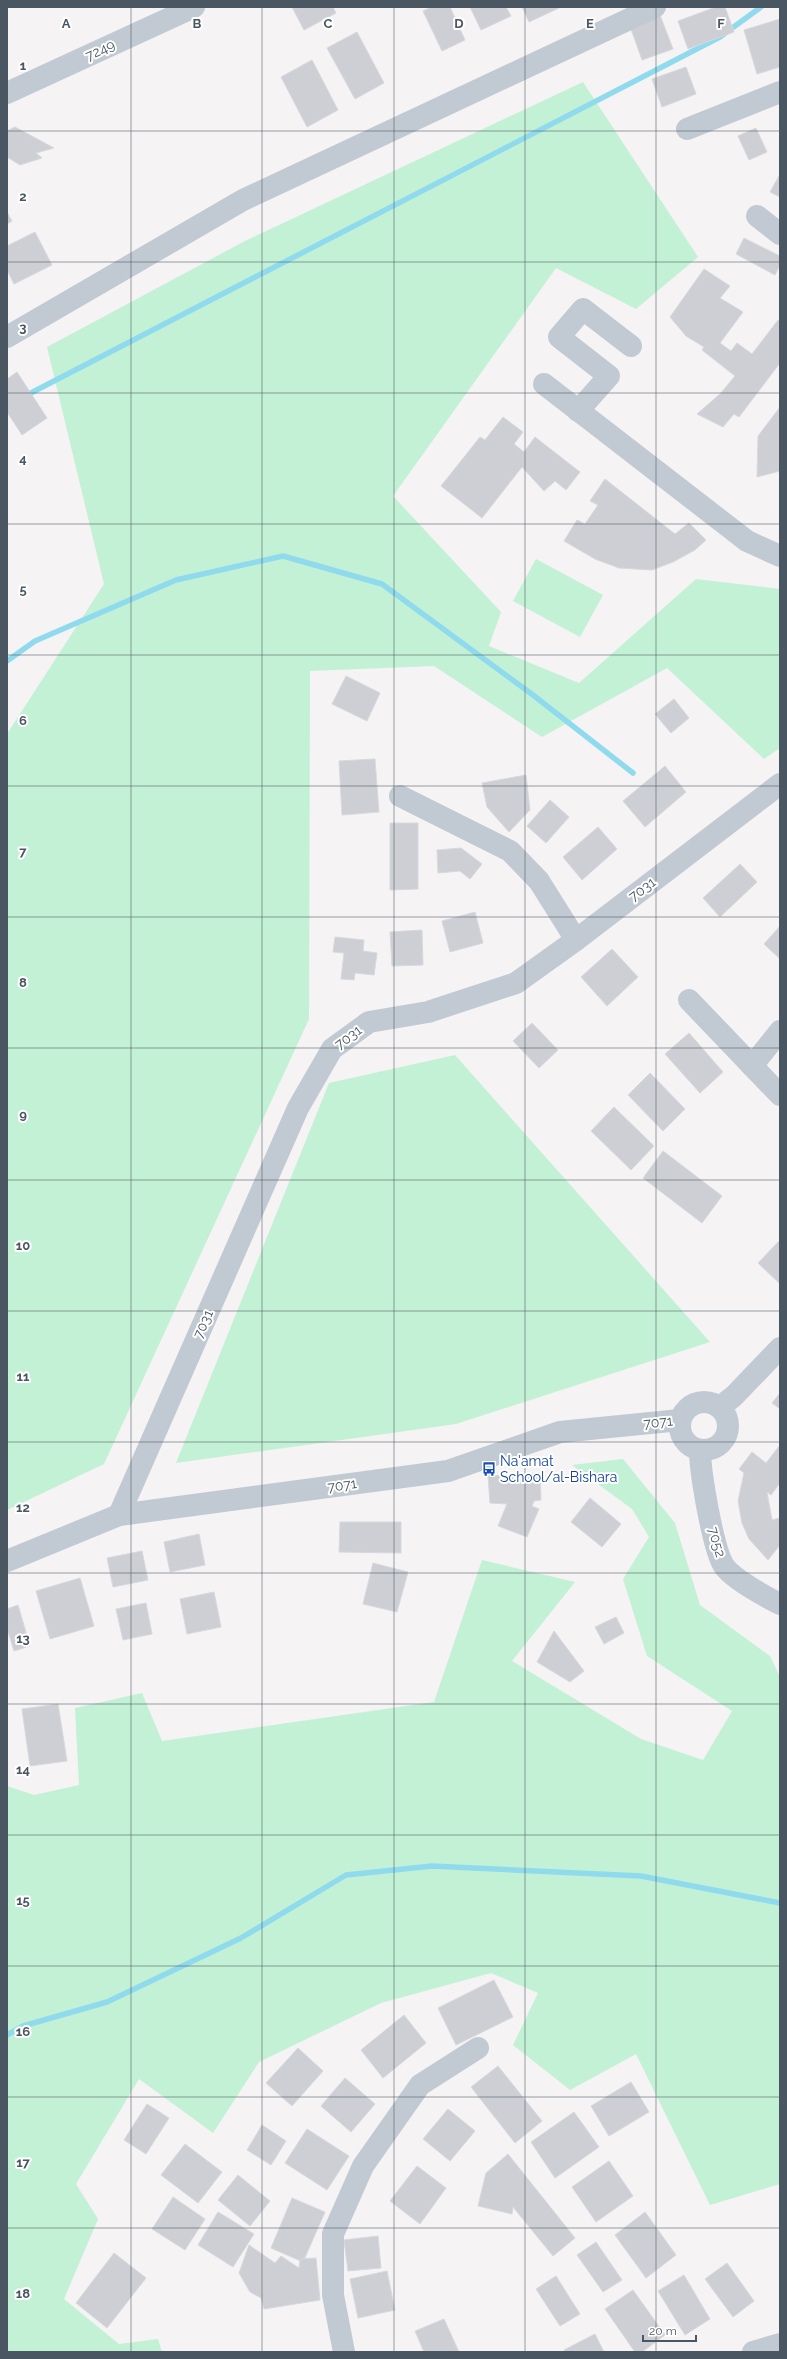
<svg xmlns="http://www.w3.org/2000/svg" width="787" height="2359" viewBox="0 0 787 2359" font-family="Raleway,sans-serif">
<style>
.green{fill:#c3f1d5}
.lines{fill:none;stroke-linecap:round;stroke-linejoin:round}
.stream{stroke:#90daee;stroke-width:5.5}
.building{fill:#cdcfd5;stroke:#d7d9de}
.minor{stroke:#c1cad2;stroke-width:22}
.grid{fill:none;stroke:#4a5661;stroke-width:1;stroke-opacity:0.55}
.labels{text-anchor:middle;stroke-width:4;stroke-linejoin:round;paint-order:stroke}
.street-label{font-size:14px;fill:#4a5661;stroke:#fff}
.transit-label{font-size:14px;fill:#164399;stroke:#fff;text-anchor:start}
.grid-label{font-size:13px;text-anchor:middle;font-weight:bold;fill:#4a5661;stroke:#fff;stroke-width:4;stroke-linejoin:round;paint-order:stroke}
</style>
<rect width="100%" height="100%" fill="#f5f3f3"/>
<g class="green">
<polygon points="583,82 698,257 636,309 556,268 393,496 501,612 489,646 579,683 696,579 780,589 780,748 764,759 667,668 542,737 434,666 310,671 309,1019 104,1464 7,1510 7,734 104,584 47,347 245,241"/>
<polygon points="536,559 603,595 580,637 513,601"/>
<polygon points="455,1055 710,1342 456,1424 176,1463 329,1083"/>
<polygon points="623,1459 675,1523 700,1605 770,1656 780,1677 780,2184 710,2205 636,2054 570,2090 513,2045 538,1993 491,1973 381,2003 259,2062 213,2133 139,2079 76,2184 98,2219 64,2299 119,2344 158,2339 162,2352 7,2352 7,1786 34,1795 79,1785 75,1708 142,1693 162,1741 434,1702 482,1560 575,1582 512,1661 641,1739 703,1760 732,1711 647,1656 623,1579 649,1537 632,1509 572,1465"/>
</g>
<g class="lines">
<g class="stream">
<polyline points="25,396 720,37 761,7"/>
<polyline points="7,661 35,641 176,580 283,556 382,584 533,695 633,773"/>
<polyline points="7,2035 23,2026 107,2002 241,1938 346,1875 432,1866 641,1876 780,1903"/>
</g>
</g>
<g class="building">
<polygon points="292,7 333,7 336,13 304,30"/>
<polygon points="432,7 450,7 465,40 442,51 423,11"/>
<polygon points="470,7 506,7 511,16 481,30"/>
<polygon points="522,7 559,7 559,8 529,22"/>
<polygon points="716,7 725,7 734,32 688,49 678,21"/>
<polygon points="660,15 673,49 642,60 630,26"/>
<polygon points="780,19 780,67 757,74 744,30"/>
<polygon points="357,32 384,83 355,99 327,48"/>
<polygon points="312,60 338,110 307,127 281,77"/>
<polygon points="686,67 696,94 662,107 652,79"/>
<polygon points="15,127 54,148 36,153 42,158 20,165 7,157 7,131"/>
<polygon points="756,128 767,152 749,160 738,136"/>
<polygon points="780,174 780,197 770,192"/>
<polygon points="7,212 12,221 7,224"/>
<polygon points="35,232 52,265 14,284 7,270 7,246"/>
<polygon points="744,238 780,256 780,265 775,275 736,254"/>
<polygon points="704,269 730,286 720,298 743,312 720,343 731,351 737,343 752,354 778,320 780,322 780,363 739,417 734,414 723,427 697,414 720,394 735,376 702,350 704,347 686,336 670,317"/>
<polygon points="17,372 47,418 22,435 7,412 7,379"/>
<polygon points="780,407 780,471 757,477 758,436"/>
<polygon points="503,417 523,432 514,444 524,452 535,437 580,472 566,490 555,481 544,491 522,467 482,518 441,486 480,437 485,440"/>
<polygon points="605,479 675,534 689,523 706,540 695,550 673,562 652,570 619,568 595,559 564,541 577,520 585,524 598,505 590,501"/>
<polygon points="346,676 380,693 367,721 332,704"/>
<polygon points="674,699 689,718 671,733 655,714"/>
<polygon points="375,759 379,812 342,815 339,761"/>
<polygon points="665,766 686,792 645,827 623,801"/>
<polygon points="526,775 530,810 509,832 487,807 482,783"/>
<polygon points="550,800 569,817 546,843 527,826"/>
<polygon points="390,823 418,823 418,889 390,890"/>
<polygon points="598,827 617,849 582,880 563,857"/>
<polygon points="461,848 482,864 470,879 460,871 438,873 437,850"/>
<polygon points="740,864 757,882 720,917 703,898"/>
<polygon points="475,912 483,943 450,952 442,921"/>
<polygon points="780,926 780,959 764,944"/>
<polygon points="422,930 423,965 392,966 390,932"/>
<polygon points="335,937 364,940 363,951 377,953 374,975 355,973 354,980 341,979 344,953 333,952"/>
<polygon points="612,949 638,977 607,1006 581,977"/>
<polygon points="532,1023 558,1050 539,1068 513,1041"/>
<polygon points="689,1033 723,1072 700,1093 665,1054"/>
<polygon points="650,1073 685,1109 663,1131 628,1095"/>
<polygon points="614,1107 654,1146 631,1170 591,1131"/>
<polygon points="663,1151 722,1196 702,1223 643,1178"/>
<polygon points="779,1241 780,1242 780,1284 758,1263"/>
<polygon points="780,1393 780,1409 772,1403"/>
<polygon points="780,1445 780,1483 771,1495 767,1492 772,1520 780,1518 780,1545 768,1560 749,1539 742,1523 738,1501 744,1473 739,1469 752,1452 766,1463"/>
<polygon points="540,1473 541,1500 534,1501 532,1506 539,1509 527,1537 498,1526 507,1504 490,1503 488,1476"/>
<polygon points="590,1498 621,1524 602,1547 571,1522"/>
<polygon points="340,1522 401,1522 401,1553 339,1552"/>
<polygon points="199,1534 205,1565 170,1572 164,1542"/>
<polygon points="142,1551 148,1580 113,1587 107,1558"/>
<polygon points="373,1563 408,1572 397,1612 363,1604"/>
<polygon points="80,1578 94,1626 50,1639 36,1591"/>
<polygon points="214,1592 221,1627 187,1634 180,1599"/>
<polygon points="146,1603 152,1634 123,1640 116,1609"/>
<polygon points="18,1605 30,1646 14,1651 7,1628 7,1609"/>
<polygon points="616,1617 624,1633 604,1644 595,1627"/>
<polygon points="554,1631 584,1671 570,1682 537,1662"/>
<polygon points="58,1704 67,1761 30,1766 22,1709"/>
<polygon points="494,1980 513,2017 456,2045 438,2008"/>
<polygon points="404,2015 426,2043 383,2078 361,2050"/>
<polygon points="298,2048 323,2071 292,2106 266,2083"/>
<polygon points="498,2066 542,2121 515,2143 471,2087"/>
<polygon points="345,2078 375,2104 351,2132 321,2106"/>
<polygon points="631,2082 649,2112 609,2136 591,2106"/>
<polygon points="147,2104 169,2118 146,2154 124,2140"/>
<polygon points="448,2109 475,2131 450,2161 423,2139"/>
<polygon points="574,2112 599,2147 555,2178 531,2142"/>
<polygon points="262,2125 286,2141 271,2165 247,2150"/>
<polygon points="307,2129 349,2156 327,2190 285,2163"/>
<polygon points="185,2144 222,2172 198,2203 161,2175"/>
<polygon points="508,2154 575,2238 553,2256 513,2207 512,2214 478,2206 486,2173"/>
<polygon points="609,2161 633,2196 596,2222 572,2187"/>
<polygon points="417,2166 446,2188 420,2224 390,2201"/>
<polygon points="238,2175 270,2201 250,2226 218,2200"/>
<polygon points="173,2197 205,2219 185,2250 152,2229"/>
<polygon points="292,2198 325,2212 303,2262 271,2248"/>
<polygon points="218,2212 254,2234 233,2267 198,2245"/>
<polygon points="645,2212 676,2255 646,2278 615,2235"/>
<polygon points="378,2236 381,2268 348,2271 344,2240"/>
<polygon points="596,2242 622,2280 603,2292 577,2255"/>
<polygon points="249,2245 275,2263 281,2256 299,2268 300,2259 316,2258 320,2300 264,2309 261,2298 250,2292 239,2273"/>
<polygon points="114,2253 146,2278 107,2328 76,2303"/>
<polygon points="727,2263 754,2301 733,2317 705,2279"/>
<polygon points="387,2271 395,2310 358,2318 350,2279"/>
<polygon points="684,2275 710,2319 685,2335 658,2291"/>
<polygon points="556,2276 580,2314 560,2326 536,2289"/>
<polygon points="633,2290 665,2335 642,2352 635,2352 605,2309"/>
<polygon points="444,2319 459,2352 424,2352 415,2331"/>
<polygon points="595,2334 604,2352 565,2352 564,2350"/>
</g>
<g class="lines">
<g class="minor">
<polyline points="7,93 194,7"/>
<polyline points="687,129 780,92"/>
<polyline points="757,216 780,234"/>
<polyline points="7,337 243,200 655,7"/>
<polyline points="544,384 747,541 780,556"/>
<polyline points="578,411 609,376 559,337 583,309 631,346"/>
<polyline points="400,796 510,851 539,881 576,940"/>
<polyline points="689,1000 780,1095"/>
<polyline points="752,1066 780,1031"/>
<circle cx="704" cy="1426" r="24"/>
<polyline points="720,1407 734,1396 780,1348"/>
<path d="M700,1450c0,22 13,99 24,116 9,13 42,31 56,38"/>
<polyline points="119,1515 298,1108 332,1049 369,1022 428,1012 516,983 576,940 780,784"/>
<polyline points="7,1561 119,1515 448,1471 560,1432 680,1420"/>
<polyline points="344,2352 333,2295 333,2234 363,2166 420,2085 478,2048"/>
<polyline points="753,2352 780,2344"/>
</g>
</g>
<path class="grid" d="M131,7v2345M262,7v2345M394,7v2345M525,7v2345M656,7v2345M7,131h773M7,262h773M7,393h773M7,524h773M7,655h773M7,786h773M7,917h773M7,1048h773M7,1180h773M7,1311h773M7,1442h773M7,1573h773M7,1704h773M7,1835h773M7,1966h773M7,2097h773M7,2228h773"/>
<defs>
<symbol id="bus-bare" viewBox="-9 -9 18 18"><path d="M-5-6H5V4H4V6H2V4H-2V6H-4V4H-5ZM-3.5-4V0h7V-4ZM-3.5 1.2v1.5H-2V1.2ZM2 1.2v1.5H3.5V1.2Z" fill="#1a4fb4" stroke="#fff" stroke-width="2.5" paint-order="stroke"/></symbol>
</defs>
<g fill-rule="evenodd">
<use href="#bus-bare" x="479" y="1459" width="20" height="20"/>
</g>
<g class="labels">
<g class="street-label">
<text transform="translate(100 50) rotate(-25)" y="5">7249</text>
<text transform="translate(642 889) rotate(-37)" y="5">7031</text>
<text transform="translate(348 1037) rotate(-37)" y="5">7031</text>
<text transform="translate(203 1324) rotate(-66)" y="5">7031</text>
<text transform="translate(658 1422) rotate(-6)" y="5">7071</text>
<text transform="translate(342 1485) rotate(-8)" y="5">7071</text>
<text transform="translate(717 1542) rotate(74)" y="5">7052</text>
</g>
<g class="transit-label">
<text x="500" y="1466">Na'amat<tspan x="500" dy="16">School/al-Bishara</tspan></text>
</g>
</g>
<g class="grid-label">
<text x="66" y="28">A</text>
<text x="197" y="28">B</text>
<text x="328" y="28">C</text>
<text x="459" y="28">D</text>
<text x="590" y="28">E</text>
<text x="721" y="28">F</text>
<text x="23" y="70">1</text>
<text x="23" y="201">2</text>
<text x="23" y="332">3</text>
<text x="23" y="463">4</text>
<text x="23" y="594">5</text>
<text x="23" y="725">6</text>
<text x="23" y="856">7</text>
<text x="23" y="987">8</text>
<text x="23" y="1119">9</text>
<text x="23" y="1250">10</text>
<text x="23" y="1381">11</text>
<text x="23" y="1512">12</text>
<text x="23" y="1643">13</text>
<text x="23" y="1774">14</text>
<text x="23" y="1905">15</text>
<text x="23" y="2036">16</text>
<text x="23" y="2167">17</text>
<text x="23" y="2298">18</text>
</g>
<rect width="787" height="2359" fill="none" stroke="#4a5661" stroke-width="16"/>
<path d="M643 2335v6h53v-6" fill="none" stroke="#4a5661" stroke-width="2"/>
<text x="649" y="2335" font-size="12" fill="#4a5661" stroke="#ffffff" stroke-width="3" paint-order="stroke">20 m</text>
</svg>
